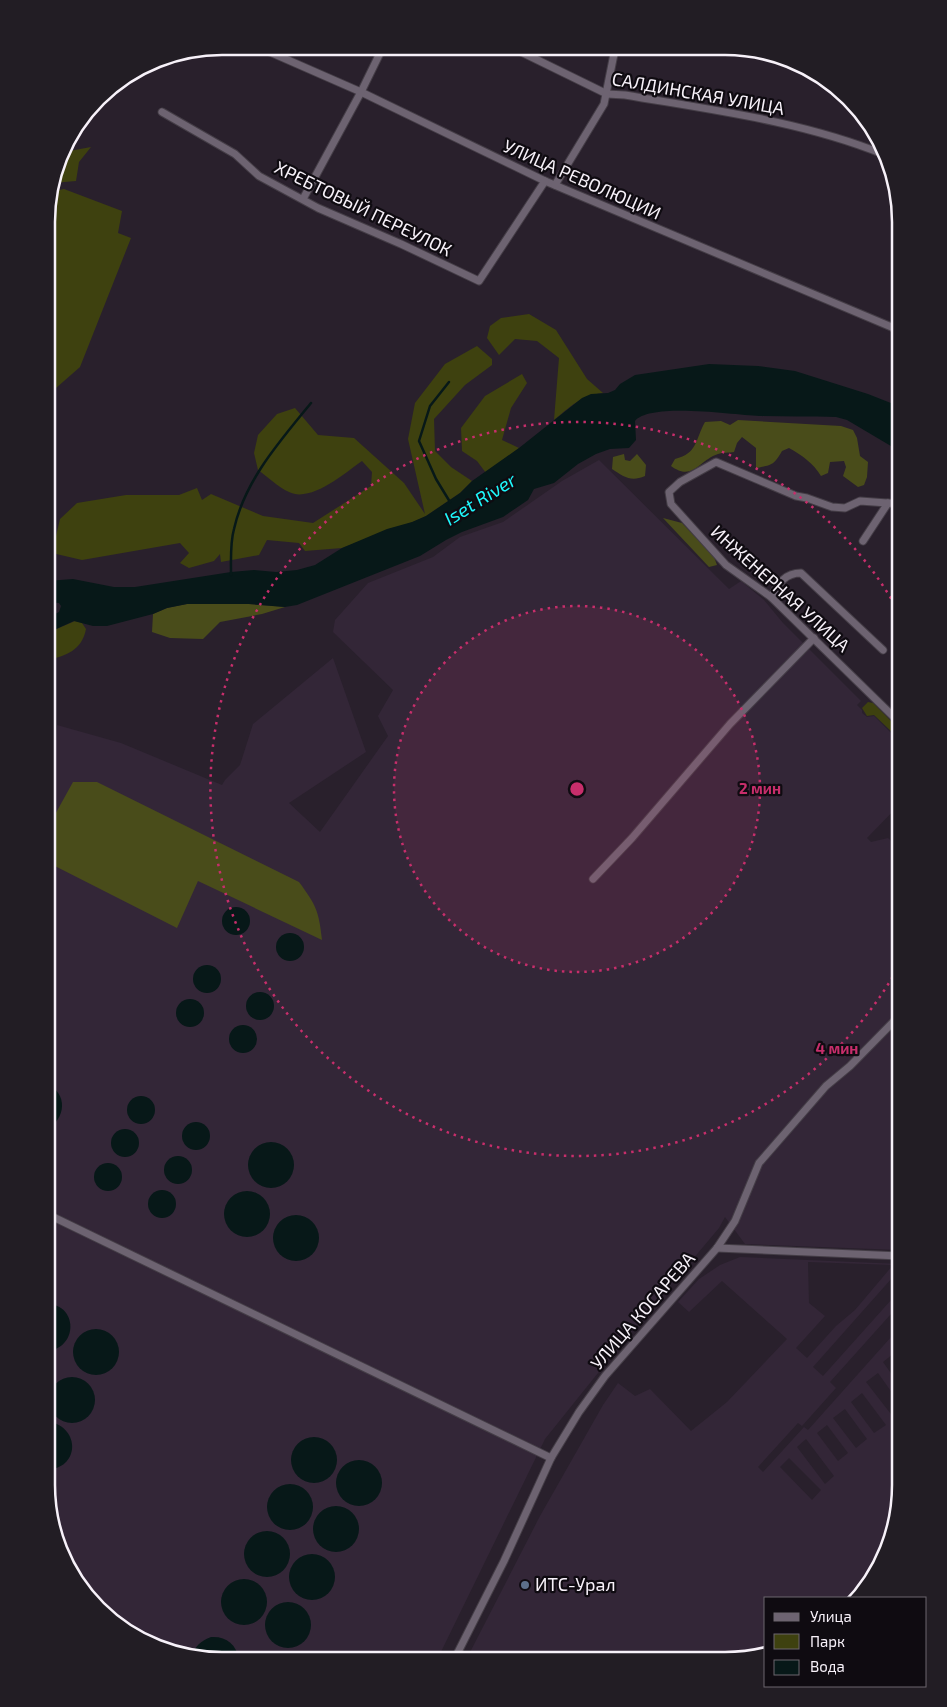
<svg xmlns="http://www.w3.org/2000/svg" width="947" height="1707" viewBox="0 0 947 1707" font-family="'Exo 2',sans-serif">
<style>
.built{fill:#332637;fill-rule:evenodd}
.green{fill:#3e410f}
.forest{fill:#494c1a}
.water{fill:#071818}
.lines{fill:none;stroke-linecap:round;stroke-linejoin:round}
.stream{stroke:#071818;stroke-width:2.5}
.street-casing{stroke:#443d46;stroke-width:9}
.street{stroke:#6d6371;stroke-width:7}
.ring{fill:none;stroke:#c72e6b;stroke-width:2.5;stroke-dasharray:2.5 5}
.service-dot{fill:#5c6f8a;stroke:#0f0b11;stroke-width:2}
.labels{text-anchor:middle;stroke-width:4.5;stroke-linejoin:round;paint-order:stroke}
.street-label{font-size:18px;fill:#f7f1f9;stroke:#0f0b11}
.poi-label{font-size:18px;fill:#f7f1f9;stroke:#0f0b11;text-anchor:start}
.water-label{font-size:19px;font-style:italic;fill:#1ef7fb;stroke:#0f0b11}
.rim{fill:none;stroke:#f7f1f9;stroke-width:2.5}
.centre{fill:#c72e6b;stroke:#0f0b11;stroke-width:2.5}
.ring-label{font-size:15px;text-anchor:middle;font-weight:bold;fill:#c72e6b;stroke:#0f0b11;stroke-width:4.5;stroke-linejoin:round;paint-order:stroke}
</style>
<rect width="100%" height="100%" fill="#29202c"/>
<g class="built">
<polygon points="599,460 729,589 741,581 764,600 783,623 861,701 857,705 862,710 862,713 867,717 874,716 901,743 901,803 867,838 871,842 888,838 901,850 900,1250 745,1244 725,1217 719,1228 614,1353 545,1439 437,1660 199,1659 145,1643 106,1617 56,1541 46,1485 47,786 54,774 57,725 121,743 222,785 225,780 240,765 253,724 333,658 366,752 289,803 320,832 388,736 378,716 393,690 333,632 335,620 368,583 433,557 460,537 503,522 562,481"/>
<path d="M740,1257l160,7v5l-87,98 10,9 77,-86v14l-70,78 6,6 -34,38 -4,-3 -40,44 5,5 41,-45 4,3 92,-103v17l-1,2 1,2v16l-7,-10 -10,8 17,24v18l-22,-31 -12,9 28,36 6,-4v82l-13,56 -23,40 -6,6h-92v56l-41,7 -259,-1 74,-144 63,-111 15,-22 17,13 15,-7 41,42 36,-29 60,-63 -65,-58 -33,31 -11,-10 21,-23 21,-14zM808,1262l85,3 -38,45 -19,16 -29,32 -11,-10 29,-32 -16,-13zM862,1393l24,32 -12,8 -23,-31zM845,1409l22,30 -11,9 -23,-30zM827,1425l21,28 -10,8 -21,-28zM806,1439l28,37 -9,8 -28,-37zM789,1458l32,32 -9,10 -32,-33z"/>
</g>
<g class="green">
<polygon points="91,147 79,162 76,181 53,183 63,149 64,152"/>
<polygon points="64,189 122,211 118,233 131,238 80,367 48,395 48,200 50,192"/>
<path d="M529,314l27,16 31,49 16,14c-22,2 -33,14 -49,27l5,-62 -22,-17 -22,-2 -16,16 -12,-17 3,-12 11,-8z"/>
<path d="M477,346l15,13v6l-27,20 -31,34 1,32 16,16 21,14 -12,12 -34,23 -13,6 -71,26 -37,3 -6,-8 -32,-3 -8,15 -38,7 -1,-8 -6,7 -25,7 -9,-5 9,-10 -9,-10 -98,17 -30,-7 8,-34 17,-16 49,-8h53l18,-7 5,12 9,-6 52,22 50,7 58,-37 1,-14 -10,-11c-17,12 -51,42 -73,31 -11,-5 -21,-15 -31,-22l-4,-17 4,-18 19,-21 18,-6 23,27 36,3 50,45 21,31 -17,-75 7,-36 30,-39z"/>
<polygon points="522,374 527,383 511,408 502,440 519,448 486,473 477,461 462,451 461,428 485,396"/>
<path d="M75,621l7,2 4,6c-4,21 -20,27 -39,31v-25l7,-5z"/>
<polygon points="868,702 873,703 896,726 896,730 893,733 874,715 867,716 862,708"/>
</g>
<g class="forest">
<path d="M738,420l103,6 12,4 4,8 3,18 8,6 -1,15 -3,8 -6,2 -15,-11 3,-9 -2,-6 -14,1 -2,11 -7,3c-7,-12 -19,-21 -32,-28l-7,3c-8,14 -10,14 -26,17v-20l-14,-11 -5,6 -3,9c-5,1 -11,0 -16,2 -19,6 -25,28 -47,12l4,-7c23,-6 20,-19 30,-37l16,-1 9,4z"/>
<path d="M624,454l1,6 5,1 7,-7 9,11 -1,11c-14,6 -21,1 -33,-7l1,-12z"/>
<polygon points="663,518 682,523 714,557 717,565 709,567"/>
<polygon points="187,604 249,604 285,607 262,614 220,622 203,639 170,638 152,632 153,614 167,608"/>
<path d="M73,782h24l202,100c17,23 20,29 23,58l-124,-59 -21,47 -130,-66v-33z"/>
</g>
<g class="water">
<path d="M709,364l49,2 37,5 73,23 33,13v45l-54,-32 -11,-3c-25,-1 -51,0 -77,-1 -24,-1 -109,-14 -124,5l1,19 -7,8 -19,1 -14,5 -18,10 -24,19 -20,6 -6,11 -25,17 -41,15 -16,8 -26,16 -123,49 -12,2 -36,-3h-62l-20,4 -14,6 -46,12h-14l-19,-5 -20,9 -7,5v-17l12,-6 2,-6 -2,-3 -12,-1v-21l26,-2 41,8h21l96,-15 23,-2 22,2 21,-2 18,-5 27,-17 45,-19 25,-7 14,-6 34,-23 12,-12 47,-33 63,-50 9,-4 17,-1 7,-3 5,-6 15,-9z"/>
<circle cx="236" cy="921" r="14"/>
<circle cx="290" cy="947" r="14"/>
<circle cx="207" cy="979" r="14"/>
<circle cx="260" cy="1006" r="14"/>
<circle cx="190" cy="1013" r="14"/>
<circle cx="243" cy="1039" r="14"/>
<path d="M47,1084c21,9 19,35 0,45z"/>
<circle cx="141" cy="1110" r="14"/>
<circle cx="196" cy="1136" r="14"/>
<circle cx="125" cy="1143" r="14"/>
<circle cx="271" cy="1165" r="23"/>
<circle cx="178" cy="1170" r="14"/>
<circle cx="108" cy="1177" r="14"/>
<circle cx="162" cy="1204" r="14"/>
<circle cx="247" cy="1214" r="23"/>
<circle cx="296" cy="1238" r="23"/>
<path d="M46,1304c32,-1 33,45 0,47z"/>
<circle cx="96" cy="1352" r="23"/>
<circle cx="72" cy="1400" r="23"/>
<path d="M52,1422c31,10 24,49 -6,47v-46z"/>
<circle cx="314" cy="1460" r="23"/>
<circle cx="359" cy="1483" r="23"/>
<circle cx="290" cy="1507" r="23"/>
<circle cx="336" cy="1529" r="23"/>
<circle cx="267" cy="1554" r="23"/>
<circle cx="312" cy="1577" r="23"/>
<circle cx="244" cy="1602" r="23"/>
<circle cx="288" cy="1625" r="23"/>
<path d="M211,1637c15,-1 25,7 28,22h-40l-7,-2c2,-11 9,-16 19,-20z"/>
</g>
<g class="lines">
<g class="stream">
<polyline points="449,382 430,406 419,441 436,479 450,502"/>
<path d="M231,575c0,-15 -1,-32 3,-46 11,-49 46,-88 77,-126"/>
</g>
<defs>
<g id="street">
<polyline points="256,46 361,92 545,181 901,331"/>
<path d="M513,48l94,46 18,1c87,15 176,26 258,59"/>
<polyline points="162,112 235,154 259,176 318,208 401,244 479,281 545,181"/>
<polyline points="555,185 604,104 615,49"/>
<polyline points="303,199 361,92 383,47"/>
<polyline points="863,541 888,503"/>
<path d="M771,597c8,-14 14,-24 30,-24l82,77"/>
<polyline points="901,724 771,597 726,565 671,504 669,492 680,482 716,462 796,496 807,498 832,507 845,508 860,501 901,504"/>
<polyline points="593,879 632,838 730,724 814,638"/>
<polyline points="47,1214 551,1458"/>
<polyline points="717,1248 900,1256"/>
<polyline points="454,1660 504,1561 551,1458 579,1412 605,1376 717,1248 735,1221 759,1163 826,1086 850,1066 901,1014"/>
</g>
</defs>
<use href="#street" class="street-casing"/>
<use href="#street" class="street"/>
</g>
<circle cx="577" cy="789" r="183" fill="#c72e6b" fill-opacity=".12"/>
<g class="ring">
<circle cx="577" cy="789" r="183"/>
<path d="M900 964A367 367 0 1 1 900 614"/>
</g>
<circle class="service-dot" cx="525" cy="1585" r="5"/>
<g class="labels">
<g class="street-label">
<text transform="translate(698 94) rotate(10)" y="6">САЛДИНСКАЯ УЛИЦА</text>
<text transform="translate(582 180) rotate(24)" y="6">УЛИЦА РЕВОЛЮЦИИ</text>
<text transform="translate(363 209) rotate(26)" y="6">ХРЕБТОВЫЙ ПЕРЕУЛОК</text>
<text transform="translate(780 589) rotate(42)" y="6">ИНЖЕНЕРНАЯ УЛИЦА</text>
<text transform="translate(643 1311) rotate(-49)" y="6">УЛИЦА КОСАРЕВА</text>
</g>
<g class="poi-label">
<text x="535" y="1591">ИТС-Урал</text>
</g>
<g class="water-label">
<text transform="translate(480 499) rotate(-32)" y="7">Iset River</text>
</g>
</g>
<path d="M0 0H947V1707H0ZM222 55H725A167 167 0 0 1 892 222V1485A167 167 0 0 1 725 1652H222A167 167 0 0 1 55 1485V222A167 167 0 0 1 222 55Z" fill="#221d24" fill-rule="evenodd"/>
<path class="rim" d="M222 55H725A167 167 0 0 1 892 222V1485A167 167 0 0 1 725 1652H222A167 167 0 0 1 55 1485V222A167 167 0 0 1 222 55Z"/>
<circle cx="577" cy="789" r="8" class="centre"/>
<g class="ring-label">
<text x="760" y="794">2 мин</text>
<text x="837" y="1054">4 мин</text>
</g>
<rect x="764" y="1597" width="162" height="90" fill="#0f0b11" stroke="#6c676e"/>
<rect x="774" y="1613" width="25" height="8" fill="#6d6371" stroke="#6c676e"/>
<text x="810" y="1622" font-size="15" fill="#f7f1f9">Улица</text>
<rect x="774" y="1634" width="25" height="15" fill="#3e410f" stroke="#6c676e"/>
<text x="810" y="1647" font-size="15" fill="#f7f1f9">Парк</text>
<rect x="774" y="1660" width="25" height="15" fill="#071818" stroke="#6c676e"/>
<text x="810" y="1672" font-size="15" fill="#f7f1f9">Вода</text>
</svg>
